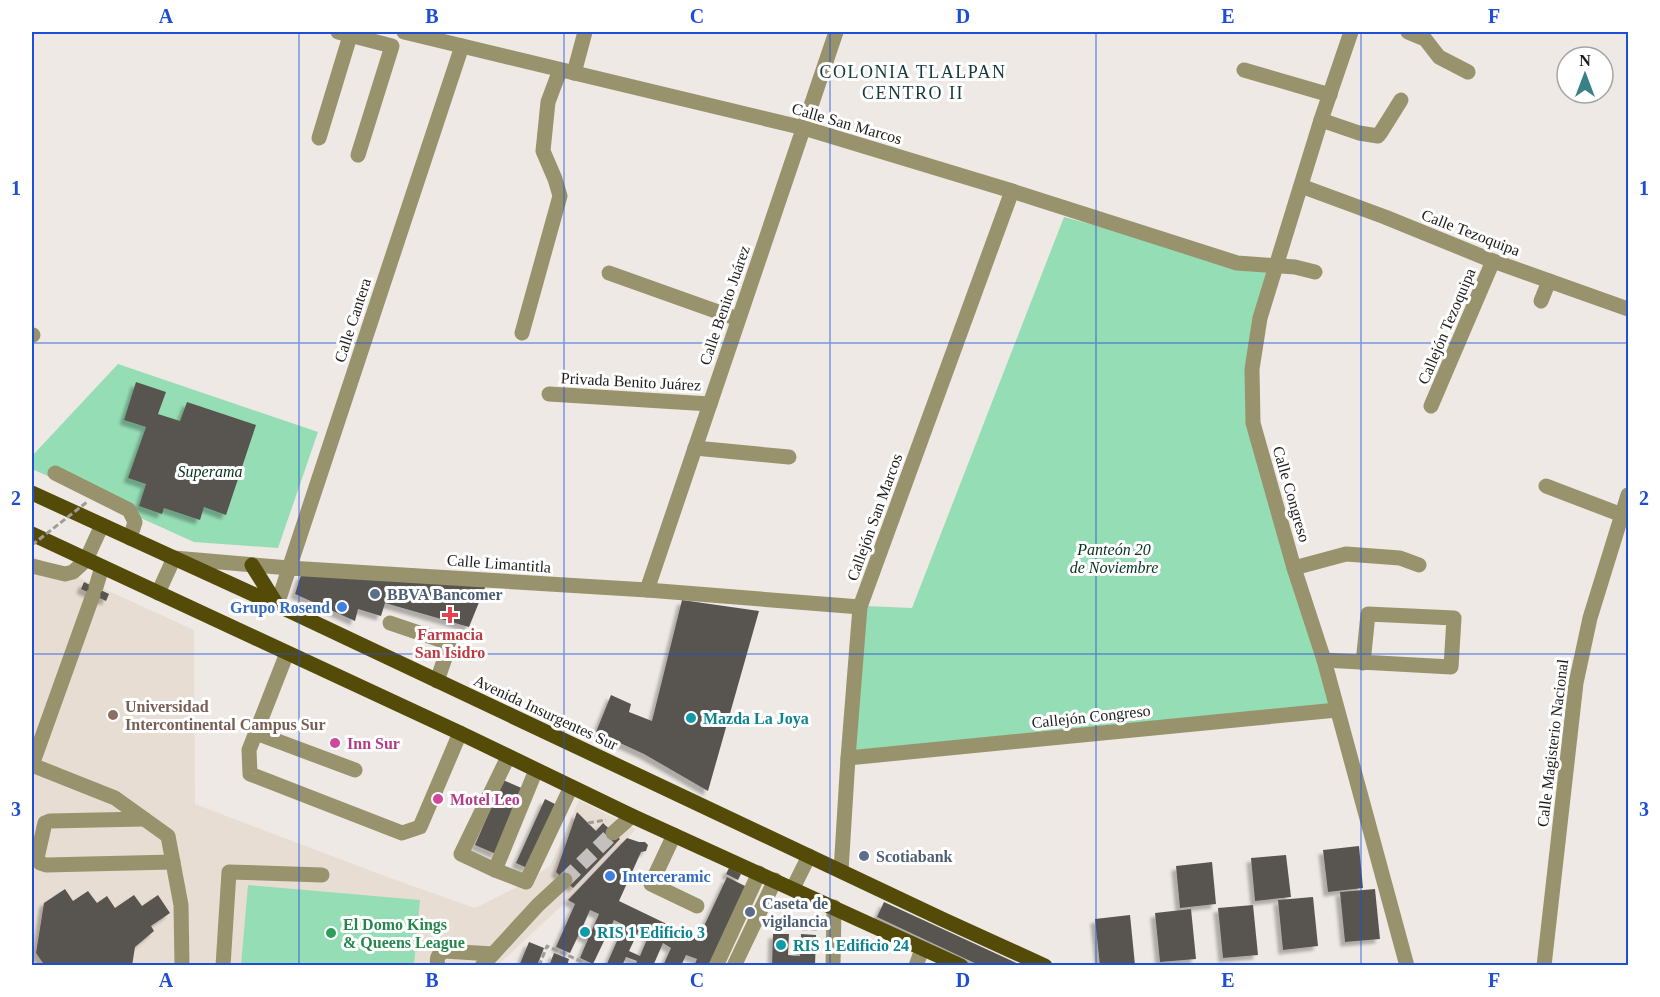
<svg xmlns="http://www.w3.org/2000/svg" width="1660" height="997" viewBox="0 0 1660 997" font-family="'Times New Roman',serif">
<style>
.built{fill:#e8ddd3}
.green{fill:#95ddb5}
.building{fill:#595551;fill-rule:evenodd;filter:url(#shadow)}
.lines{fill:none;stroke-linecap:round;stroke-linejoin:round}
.minor-tunnel{stroke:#c4c0bd;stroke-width:15;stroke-dasharray:15 8;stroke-linecap:butt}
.path{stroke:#a09c99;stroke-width:3;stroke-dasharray:6 3;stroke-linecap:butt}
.minor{stroke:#99936d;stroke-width:15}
.major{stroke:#554b08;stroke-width:15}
.path-bridge{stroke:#a09c99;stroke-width:3;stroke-dasharray:6 3;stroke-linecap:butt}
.grid{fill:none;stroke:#1d4ed8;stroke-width:1.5;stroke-opacity:0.55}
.service-dot{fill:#5c6f8a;stroke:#fff;stroke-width:2}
.shop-dot{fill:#3f7fe0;stroke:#fff;stroke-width:2}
.health-dot{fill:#e0444e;stroke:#fff;stroke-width:2}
.education-dot{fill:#8d6e63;stroke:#fff;stroke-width:2}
.culture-dot{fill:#0f9aa8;stroke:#fff;stroke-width:2}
.hotel-dot{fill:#d1479c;stroke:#fff;stroke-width:2}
.leisure-dot{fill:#2e9e5b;stroke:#fff;stroke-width:2}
.labels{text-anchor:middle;stroke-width:6;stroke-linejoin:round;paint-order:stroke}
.street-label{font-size:16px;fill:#1e1d1b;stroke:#fff}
.park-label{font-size:16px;font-style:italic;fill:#05321e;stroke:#fff}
.service-label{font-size:16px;font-weight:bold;fill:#4e5e75;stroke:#fff;text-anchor:start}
.shop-label{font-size:16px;font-weight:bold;fill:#366cbe;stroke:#fff;text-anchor:end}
.health-label{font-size:16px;font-weight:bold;fill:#be3a42;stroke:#fff}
.education-label{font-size:16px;font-weight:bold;fill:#785e54;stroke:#fff;text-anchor:start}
.culture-label{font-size:16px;font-weight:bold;fill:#0d838f;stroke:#fff;text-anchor:start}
.hotel-label{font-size:16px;font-weight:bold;fill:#b23c85;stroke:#fff;text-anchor:start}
.leisure-label{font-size:16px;font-weight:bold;fill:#27864d;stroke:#fff;text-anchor:start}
.neighbourhood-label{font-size:18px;letter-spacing:1.5px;fill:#15383b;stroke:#fff}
.neatline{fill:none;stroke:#1d4ed8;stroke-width:2}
.grid-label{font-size:20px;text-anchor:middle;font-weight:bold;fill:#1d4ed8}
</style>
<defs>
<filter id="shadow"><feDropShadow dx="-4.5" dy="4.5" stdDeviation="1.5" flood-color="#0004"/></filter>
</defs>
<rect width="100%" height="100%" fill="#eee9e5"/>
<polygon class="built" points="32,556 194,630 195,804 390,878 475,908 523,884 550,866 579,800 636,829 568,900 498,965 32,966"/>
<g class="green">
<polygon points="1064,217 1275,272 1259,321 1252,424 1335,707 853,754 866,606 912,608"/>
<polygon points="118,364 318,432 278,548 194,542 32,469 32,456"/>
<polygon points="248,885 420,900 414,965 241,965"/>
</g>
<g class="building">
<polygon points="136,382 166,392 158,414 180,421 187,402 256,425 226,515 204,507 200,520 164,508 162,514 139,506 146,484 128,478 146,427 124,420"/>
<polygon points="301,575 486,585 469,627 385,603 381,616 358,609 355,621 295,594"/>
<polygon points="84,582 109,594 106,601 81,589"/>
<polygon points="682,600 759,611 708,791 644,754 596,732 611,695 631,704 629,712 652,721"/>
<polygon points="503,780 526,790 496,854 475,845"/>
<polygon points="545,799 557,805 527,868 516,863"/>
<polygon points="577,812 596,831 603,823 620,839 573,888 556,872"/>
<path d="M627,838l12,4h6l3,3 -2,6 -5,1 -22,49 79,38 29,-62 22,11 -37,78h-18l3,-7 -11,-4 -5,11h-18l8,-18 -8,-5 -10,23h-18l2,-5 -11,-4 -4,9h-16l18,-41 -10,-5 -21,44 -13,-6 8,-19 -9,-5 -9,19 -14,-6 19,-43 -7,-4zM590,910l9,4 -7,16 -9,-4zM638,932l10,5 -8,19 -11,-5z"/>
<polygon points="1359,846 1363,888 1328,892 1323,850"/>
<polygon points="1286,855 1291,897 1255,901 1251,858"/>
<polygon points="1212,862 1216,904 1180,908 1176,866"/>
<polygon points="729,868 741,874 738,880 726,874"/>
<polygon points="65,889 73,901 88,891 97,903 107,896 115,908 134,895 142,906 158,895 170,913 151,926 154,931 135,947 132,966 45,966 36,953 44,903"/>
<polygon points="1375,889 1380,939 1345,942 1340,892"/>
<polygon points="1313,897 1318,946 1283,950 1278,900"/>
<polygon points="884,902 1023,966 981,966 877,917"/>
<polygon points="1253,905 1258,955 1223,958 1218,908"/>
<polygon points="1191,909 1196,959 1160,962 1155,913"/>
<polygon points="1130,915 1135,965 1100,966 1095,919"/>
<polygon points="773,934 789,934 788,955 800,956 801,934 816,935 815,966 800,966 800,963 788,963 788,966 772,966"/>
<polygon points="529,942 544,948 537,966 519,966"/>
<polygon points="554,953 569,959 567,966 549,966"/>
</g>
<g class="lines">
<polyline class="minor-tunnel" points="565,880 613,833"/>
<g class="path">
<polyline points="588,823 606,820"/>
<polyline points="766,928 820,929"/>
<polyline points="539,966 547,946 591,966"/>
</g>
<g class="minor">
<polyline points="338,32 392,46 358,155"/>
<polyline points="404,32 804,128 1012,191 1237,263 1295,267 1315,272"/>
<polyline points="1351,32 1321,120 1260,318 1252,369 1253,423 1294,568 1324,660 1407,966"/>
<polyline points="1408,32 1425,39 1439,57 1468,72"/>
<polyline points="1244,70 1330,95"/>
<polyline points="574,73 585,32"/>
<polyline points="1321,120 1359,133 1378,136 1381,132 1401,100"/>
<polyline points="319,138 350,36"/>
<polyline points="1301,186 1385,217 1493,261 1628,309"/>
<polyline points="609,273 738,319"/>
<polyline points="1541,301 1549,281"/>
<polyline points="522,333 560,196 555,179 543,151 548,102 560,70"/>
<polyline points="32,335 33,335"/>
<polyline points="549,394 710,404"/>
<polyline points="1431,406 1493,261"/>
<polyline points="695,448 789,457"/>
<polyline points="55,473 129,510 135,522 130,538"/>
<polyline points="1546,486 1622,515"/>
<polyline points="32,566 65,574 73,572 86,560 102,525"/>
<polyline points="1294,568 1346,554 1400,558 1419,565"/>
<polyline points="96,587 102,567"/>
<polyline points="647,590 836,32"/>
<polyline points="158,593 174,558 289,568 647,590 860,607"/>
<polyline points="93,595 32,765 115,798 168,836 181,905 182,966"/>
<polyline points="277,605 462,46"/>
<polyline points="390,623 449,643 446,655 437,681"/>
<polyline points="287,653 249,750 250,774 402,833 420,827 460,733"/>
<polyline points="1324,660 1451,667 1454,618 1368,614 1363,663"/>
<polyline points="256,733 355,770"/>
<polyline points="508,757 461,854 495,870 526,882 571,787"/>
<polyline points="848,758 1337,710"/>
<polyline points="144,819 50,821 45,823 44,827 37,858 40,863 46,865 173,862"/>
<polyline points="613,833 632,816"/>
<polyline points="674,835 651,884 697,906"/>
<polyline points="495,870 536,770"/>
<polyline points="841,871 848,758 860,607 1012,191"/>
<polyline points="793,888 809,856"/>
<polyline points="223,966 229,872 322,875"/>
<path d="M438,966c-2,-8 0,-11 6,-15l49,3"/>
<polyline points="482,966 538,905 565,880"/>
<polyline points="716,966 759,873"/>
<polyline points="734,966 775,880"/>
<polyline points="833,966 834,907"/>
<polyline points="916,966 922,949"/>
<polyline points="1544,966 1576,683 1590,618 1628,495"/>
</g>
<g class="major">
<polyline points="32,493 277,605 944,920 1045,966"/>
<polyline points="32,534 460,733 632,816 961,966"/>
<polyline points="252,565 277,605"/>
</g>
<polyline class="path-bridge" points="32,545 87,502"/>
</g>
<path class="grid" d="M299,32v934M564,32v934M830,32v934M1096,32v934M1361,32v934M32,343h1596M32,654h1596"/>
<g class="service-dot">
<circle cx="375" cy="594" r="6"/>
<circle cx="864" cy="856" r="6"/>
<circle cx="750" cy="912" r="6"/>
</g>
<g class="shop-dot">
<circle cx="342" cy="607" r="6"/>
<circle cx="610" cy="876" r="6"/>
</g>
<path class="health-dot" d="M447 606h6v6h6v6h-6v6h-6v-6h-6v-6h6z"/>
<circle class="education-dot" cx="113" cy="715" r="6"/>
<g class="culture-dot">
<circle cx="691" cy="718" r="6"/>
<circle cx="585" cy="932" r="6"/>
<circle cx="781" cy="945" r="6"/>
</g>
<g class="hotel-dot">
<circle cx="335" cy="743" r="6"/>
<circle cx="438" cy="799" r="6"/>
</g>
<circle class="leisure-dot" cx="331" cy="933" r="6"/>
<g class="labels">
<g class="street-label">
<text transform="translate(847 123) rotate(16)" y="6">Calle San Marcos</text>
<text transform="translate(1471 232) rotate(21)" y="6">Calle Tezoquipa</text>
<text transform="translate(724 305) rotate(-71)" y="6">Calle Benito Juárez</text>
<text transform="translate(352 320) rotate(-72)" y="6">Calle Cantera</text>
<text transform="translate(1446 326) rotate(-67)" y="6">Callejón Tezoquipa</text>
<text transform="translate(631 381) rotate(3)" y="6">Privada Benito Juárez</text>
<text transform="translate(1292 494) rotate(74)" y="6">Calle Congreso</text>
<text transform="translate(874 517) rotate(-70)" y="6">Callejón San Marcos</text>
<text transform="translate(499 563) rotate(4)" y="6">Calle Limantitla</text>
<text transform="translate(546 712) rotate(25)" y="6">Avenida Insurgentes Sur</text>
<text transform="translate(1091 716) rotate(-6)" y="6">Callejón Congreso</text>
<text transform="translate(1552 743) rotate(-83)" y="6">Calle Magisterio Nacional</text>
</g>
<g class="park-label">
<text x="210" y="477">Superama</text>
<text x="1114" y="555">Panteón 20<tspan x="1114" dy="18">de Noviembre</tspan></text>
</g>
<g class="service-label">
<text x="387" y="600">BBVA Bancomer</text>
<text x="876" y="862">Scotiabank</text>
<text x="762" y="909">Caseta de<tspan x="762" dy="18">vigilancia</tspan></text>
</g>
<g class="shop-label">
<text x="330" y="613">Grupo Rosend</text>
<text x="622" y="882" text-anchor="start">Interceramic</text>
</g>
<g class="health-label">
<text x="450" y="640">Farmacia<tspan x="450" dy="18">San Isidro</tspan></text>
</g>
<g class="education-label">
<text x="125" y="712">Universidad<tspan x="125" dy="18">Intercontinental Campus Sur</tspan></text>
</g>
<g class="culture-label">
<text x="703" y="724">Mazda La Joya</text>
<text x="597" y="938">RIS 1 Edificio 3</text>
<text x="793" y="951">RIS 1 Edificio 24</text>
</g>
<g class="hotel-label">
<text x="347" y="749">Inn Sur</text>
<text x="450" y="805">Motel Leo</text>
</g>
<g class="leisure-label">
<text x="343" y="930">El Domo Kings<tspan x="343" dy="18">&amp; Queens League</tspan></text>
</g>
<g class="neighbourhood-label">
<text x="913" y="78">COLONIA TLALPAN<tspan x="913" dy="21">CENTRO II</tspan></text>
</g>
</g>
<rect width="1660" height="997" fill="none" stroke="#ffffff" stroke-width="66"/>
<g transform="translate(1585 75)"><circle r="28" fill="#ffffff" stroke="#a5a5a4" stroke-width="1.5"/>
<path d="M0-4.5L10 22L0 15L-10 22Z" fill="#398187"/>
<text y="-9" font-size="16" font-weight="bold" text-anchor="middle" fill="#1e1d1b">N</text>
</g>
<rect x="33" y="33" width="1594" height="931" class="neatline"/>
<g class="grid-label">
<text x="166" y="23">A</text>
<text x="432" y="23">B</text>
<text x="697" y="23">C</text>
<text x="963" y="23">D</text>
<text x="1228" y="23">E</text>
<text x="1494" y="23">F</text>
<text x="16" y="195">1</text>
<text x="1644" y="195">1</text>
<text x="16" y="505">2</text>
<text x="1644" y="505">2</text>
<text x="16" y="816">3</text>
<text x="1644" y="816">3</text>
<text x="166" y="987">A</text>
<text x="432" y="987">B</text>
<text x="697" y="987">C</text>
<text x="963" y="987">D</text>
<text x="1228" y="987">E</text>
<text x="1494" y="987">F</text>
</g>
</svg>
